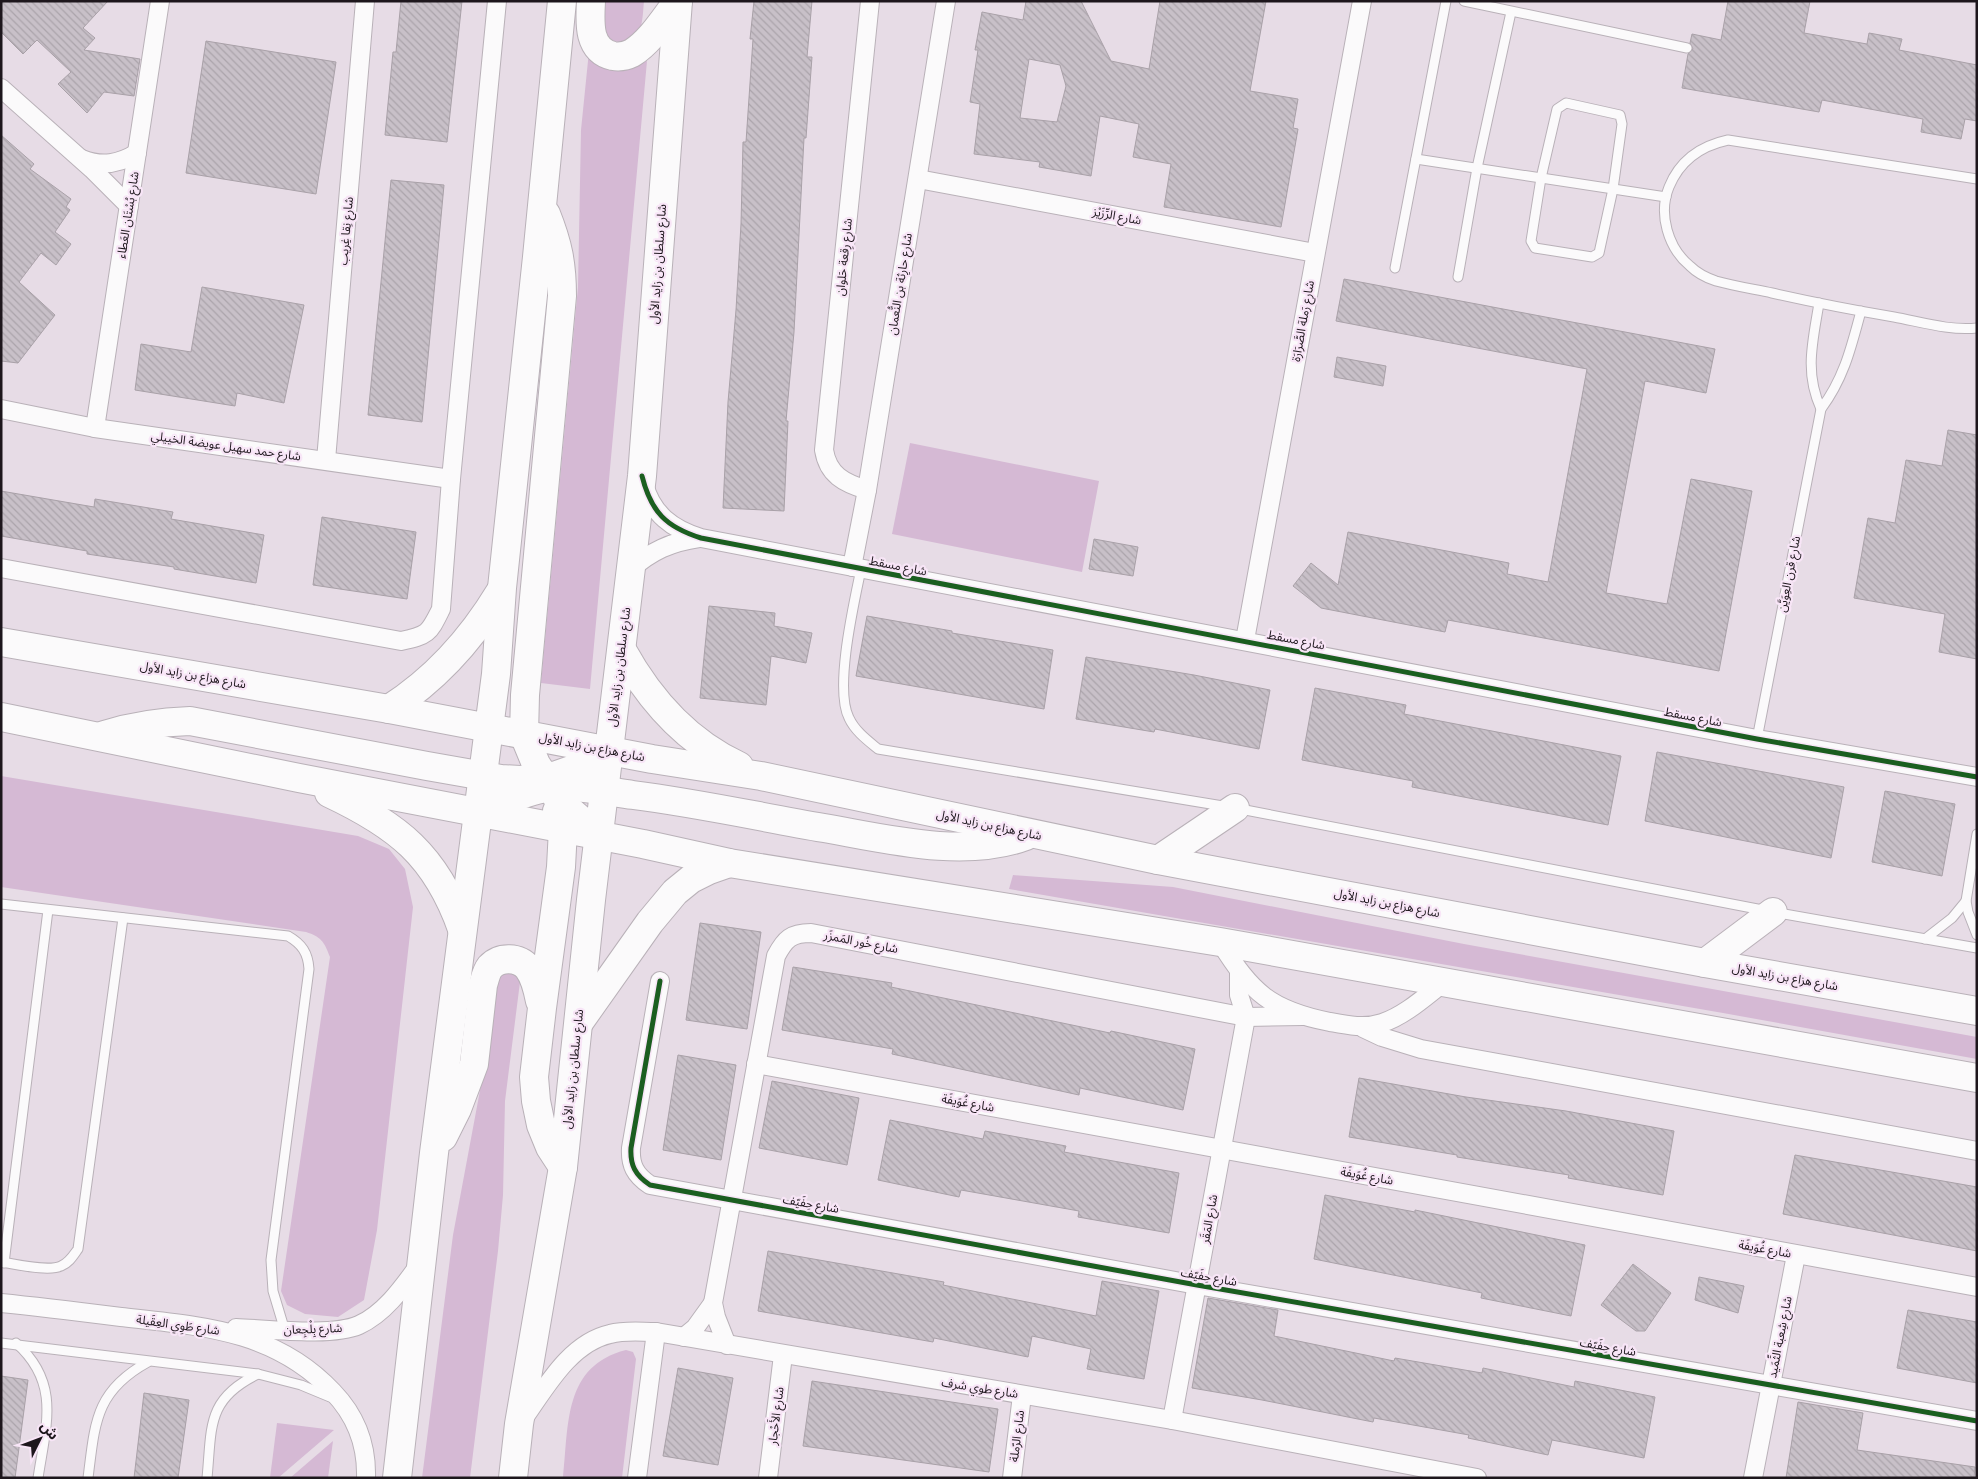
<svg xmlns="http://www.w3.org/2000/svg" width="1978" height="1479" viewBox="0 0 1978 1479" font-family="'Fira Sans Condensed','Noto Sans Arabic',sans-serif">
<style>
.green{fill:#d5b9d4}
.building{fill:url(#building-back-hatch);stroke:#a9a1a8;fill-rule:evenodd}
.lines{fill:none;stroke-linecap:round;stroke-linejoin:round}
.lane-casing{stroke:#b9b1b8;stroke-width:11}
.street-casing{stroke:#b9b1b8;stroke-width:20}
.primary-casing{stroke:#b9b1b8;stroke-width:30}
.lane{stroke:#fbfafb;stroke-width:9}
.street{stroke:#fbfafb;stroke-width:18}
.primary{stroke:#fbfafb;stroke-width:28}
.cycleway-casing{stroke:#f8e5f7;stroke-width:8}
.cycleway{stroke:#1b5e20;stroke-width:5}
.labels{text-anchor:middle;stroke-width:4.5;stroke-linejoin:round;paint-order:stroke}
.street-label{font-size:12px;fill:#1d161c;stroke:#f8e5f7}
</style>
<defs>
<pattern id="building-back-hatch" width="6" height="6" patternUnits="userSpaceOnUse" patternTransform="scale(1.25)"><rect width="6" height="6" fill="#c8c0c8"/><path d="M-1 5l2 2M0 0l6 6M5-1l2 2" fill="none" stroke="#aba4ab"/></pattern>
</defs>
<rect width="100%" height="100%" fill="#e7dce6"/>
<g class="green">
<path d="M605,1h39c-1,10 -1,22 -5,31 -6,14 -28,14 -34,0 -4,-9 -1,-22 0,-31z"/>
<polygon points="589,51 633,67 647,61 590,689 541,683 578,287 581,130"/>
<polygon points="910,443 1099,481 1082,572 892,534"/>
<path d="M1,776l357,60 31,13 16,20 8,38 -36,323 -13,70 -26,17 -33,-3 -18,-9 -6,-14 49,-334c-6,-16 -9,-20 -24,-25l-305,-45z"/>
<polygon points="1013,875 1173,887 1464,944 1977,1037 1977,1059 1723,1013 1009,889"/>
<polygon points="503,969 518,975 520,982 505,1101 503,1195 498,1251 470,1478 422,1478 453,1235 481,1085 495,980"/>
<path d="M626,1350l7,2 3,7 -14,119h-59c6,-53 0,-112 63,-128z"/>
<polygon points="277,1423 334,1430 278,1478 270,1478"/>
<polygon points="333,1441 328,1478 290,1478"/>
</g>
<g class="building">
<polygon points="1,1 108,1 83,28 95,38 84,50 140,59 134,96 104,92 87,113 58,84 71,72 37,40 23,54 1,32"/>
<polygon points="401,1 462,1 447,142 385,135 393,52 396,52"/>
<polygon points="754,1 812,1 807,57 812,57 806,138 804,138 794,332 786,421 788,421 784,511 723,508 728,402 736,310 741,224 743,142 746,142 753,39 750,39"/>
<path d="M1026,1h55l30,60 38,8 11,-68h106l-16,90 48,8 -5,29 5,1 -17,98 -117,-20 7,-43 -38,-7 6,-33 -39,-8 -9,60 -52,-9 1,-5 -66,-8 6,-50 -10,-2 8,-52h-3l7,-38 41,8zM1029,59l31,6 6,21 -9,36 -37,-4z"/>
<polygon points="1728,1 1810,1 1804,33 1867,44 1869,33 1902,39 1899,50 1977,65 1977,121 1965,119 1961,139 1921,132 1923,119 1822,100 1819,112 1682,88 1688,54 1693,49 1690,43 1692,34 1721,40"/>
<polygon points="206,41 336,62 316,194 186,173"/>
<polygon points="1,135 34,164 30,169 71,199 66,207 70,210 55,232 71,244 56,265 41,253 19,282 55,315 18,363 1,361"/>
<polygon points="391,180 444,185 422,422 368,415"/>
<polygon points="1344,279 1715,349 1706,393 1645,381 1606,593 1667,604 1691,479 1752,491 1719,671 1448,620 1445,632 1321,608 1293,586 1311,563 1338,585 1348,532 1509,563 1507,574 1548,582 1587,369 1336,321"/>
<polygon points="202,287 304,305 284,403 237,393 235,406 135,390 141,344 191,352"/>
<polygon points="1337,357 1386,366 1383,386 1334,377"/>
<polygon points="1948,430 1977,435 1977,659 1939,652 1945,614 1854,598 1868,518 1895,523 1906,460 1942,466"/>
<polygon points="1,491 94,507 95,499 173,512 171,519 264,535 256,583 174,569 174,567 87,554 87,551 1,536"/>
<polygon points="322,517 416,532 407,599 313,585"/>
<polygon points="1094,539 1138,547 1133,576 1089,569"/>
<polygon points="709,606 775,613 774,626 812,633 806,663 771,656 766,705 700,698"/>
<polygon points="867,616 952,631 952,633 1053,650 1044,709 856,676"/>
<polygon points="1086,657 1194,675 1270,690 1259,749 1155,729 1154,732 1076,719"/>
<polygon points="1315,688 1406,705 1404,714 1621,756 1608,825 1412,787 1413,781 1302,760"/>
<polygon points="1657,752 1844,787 1831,858 1645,821"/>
<polygon points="1885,791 1955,804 1942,876 1872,862"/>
<polygon points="700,923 761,932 747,1029 686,1020"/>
<polygon points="793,967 892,983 891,987 1110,1033 1111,1031 1195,1049 1183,1110 1080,1088 1079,1095 892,1054 893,1049 782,1030"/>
<polygon points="678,1055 736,1065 721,1160 663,1150"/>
<polygon points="1359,1078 1466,1097 1566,1111 1674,1131 1663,1195 1568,1178 1569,1175 1457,1157 1457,1155 1349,1137"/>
<polygon points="772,1081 859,1098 847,1165 759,1148"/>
<polygon points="890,1120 983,1139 985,1131 1066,1146 1064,1152 1179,1173 1169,1233 1078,1217 1079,1211 961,1190 959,1197 878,1180"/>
<polygon points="1795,1155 1977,1187 1977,1251 1783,1214"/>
<polygon points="1325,1195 1415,1212 1415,1210 1585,1245 1571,1316 1481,1298 1482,1293 1314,1259"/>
<polygon points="768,1251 944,1282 943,1285 1096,1316 1102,1281 1159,1291 1144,1379 1087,1369 1091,1349 1032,1336 1028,1357 934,1338 933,1342 758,1311"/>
<polygon points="1633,1264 1671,1293 1645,1331 1636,1331 1601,1305"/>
<polygon points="1699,1277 1744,1286 1738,1313 1695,1300"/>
<polygon points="1208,1298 1278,1310 1274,1336 1394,1361 1395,1358 1482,1373 1483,1368 1574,1387 1575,1381 1655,1397 1644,1458 1552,1440 1548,1455 1468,1438 1469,1435 1374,1418 1373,1422 1262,1400 1192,1388"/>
<polygon points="1908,1310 1977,1322 1977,1383 1897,1368"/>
<polygon points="678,1368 733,1378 718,1465 663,1456"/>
<polygon points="1,1376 28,1380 15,1478 1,1478"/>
<polygon points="812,1381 998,1409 989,1472 803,1446"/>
<polygon points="144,1393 189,1400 178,1478 134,1478"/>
<polygon points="1798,1402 1863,1413 1857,1450 1975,1467 1974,1478 1786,1478"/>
</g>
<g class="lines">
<defs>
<g id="lane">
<polyline points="1464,1 1687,48"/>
<polygon points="1566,103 1620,115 1622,124 1613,189 1599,253 1592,257 1535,248 1531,241 1541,178 1557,109"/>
<polyline points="1416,159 1666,197"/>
<path d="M1977,179l-249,-39c-28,6 -48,20 -59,47 -11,27 -1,61 21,79 7,7 17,12 26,15 18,5 37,8 56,12 40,9 81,17 122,24 27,5 56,14 83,11"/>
<polyline points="1395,268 1446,1"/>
<polyline points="1458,277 1477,168 1511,12"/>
<path d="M1819,303c-6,38 -15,69 2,106"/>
<path d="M861,569c-7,34 -27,120 -12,149 6,13 18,22 29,31l357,59 538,104 204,36"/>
<path d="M1757,739l64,-330c23,-31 30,-61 40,-98"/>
<polyline points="1977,834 1966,901 1968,912 1977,935"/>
<path d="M1,904l287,32c14,8 20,17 21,33l-38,291 2,31 12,40"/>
<polyline points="1925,939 1952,918 1966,901"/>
<path d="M1,1262c15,2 47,10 60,4 8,-3 12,-10 17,-17l45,-331"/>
<polyline points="4,1263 48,910"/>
<polyline points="1,1343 258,1374 301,1385 330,1397"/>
<path d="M16,1343c45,40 30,82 22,135"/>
<path d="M88,1478c7,-55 7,-87 60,-116"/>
<path d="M207,1478c5,-51 -1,-79 51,-104"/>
</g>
<g id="street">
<polyline points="1,88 92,169 129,206"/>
<path d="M82,159c20,8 37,5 55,-6"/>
<polyline points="918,179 1315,253"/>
<polyline points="1,409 95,428 451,479"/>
<polyline points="95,428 160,1"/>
<polyline points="326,460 365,1"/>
<path d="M644,484c8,30 28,45 57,54l1056,201 220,38"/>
<path d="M867,490c-23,-7 -39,-15 -43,-40l46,-449"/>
<polyline points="852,567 867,490 946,1"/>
<path d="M1,568l400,73c28,-6 28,-8 40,-32l10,-130 46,-478"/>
<path d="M630,570c21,-19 41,-28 69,-32"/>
<polyline points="1245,640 1362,1"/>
<path d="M1220,942c32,51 50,68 110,80 20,3 33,7 52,1 22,-7 43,-26 61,-40"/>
<path d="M660,981l-29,167c-1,17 4,27 19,37l547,100 780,136"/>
<polyline points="1363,1028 1382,1037 1421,1049 1977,1151"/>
<polyline points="756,1064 1977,1287"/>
<path d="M1,1303c40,4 80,9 120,14 80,9 154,13 212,75 23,24 34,53 33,86"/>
<path d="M236,1328c32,1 96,9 123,-3 26,-12 44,-38 60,-60"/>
<polyline points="684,1337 695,1328 713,1303"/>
<path d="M727,1345l-11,-28 -3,-14 63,-347c9,-17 15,-23 35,-23l435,84 57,-1"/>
<path d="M524,1418c22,-31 46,-75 86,-84 15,-4 30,-2 46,-2l516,88 305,58"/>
<polyline points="1172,1420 1246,1017 1239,995 1239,973"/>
<polyline points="637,1478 656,1332"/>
<polyline points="768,1478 783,1355"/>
<polyline points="1012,1478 1022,1395"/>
<polyline points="1753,1478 1796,1255"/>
</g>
<g id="primary">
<path d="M591,1c-1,20 -4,49 22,55 6,1 13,0 19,-3 19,-12 32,-34 46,-52"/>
<path d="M546,214c12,30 16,50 16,82l-37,399 -1,40 12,29 24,38 36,31"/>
<polyline points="1,642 389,709 652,759 761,776 1158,860 1705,963 1977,1011"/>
<path d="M622,650c27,49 65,92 117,116"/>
<path d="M389,709c47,-30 82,-69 111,-117"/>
<polyline points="1,717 299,778 643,844 729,863 1220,942 1977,1078"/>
<path d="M104,735c29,-9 55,-13 86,-14l237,45 74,13 19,1 37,-5 17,-6 35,-18"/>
<path d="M329,793c68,32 107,62 133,136"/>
<polyline points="557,811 563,829 561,867 542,1008 534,1077 536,1101 541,1125 550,1147 563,1167"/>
<path d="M478,812c23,-9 44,-20 68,-24 29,-4 58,3 87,7 64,8 127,22 191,33 62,11 141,31 202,8"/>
<polyline points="1158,860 1235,808"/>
<polyline points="1705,963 1773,912"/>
<polyline points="580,1021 650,922 675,892 691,879 709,870 729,863"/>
<path d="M443,1137l14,-28 17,-45 9,-79c2,-6 3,-13 7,-18 10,-11 29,-10 38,1 7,9 10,23 12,33"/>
<polyline points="397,1478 434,1153 496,674 502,588 537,257 562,1"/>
<polyline points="513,1478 519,1424 563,1167 591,900 642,476 678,1"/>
</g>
</defs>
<use href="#lane" class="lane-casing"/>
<use href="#street" class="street-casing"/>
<use href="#primary" class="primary-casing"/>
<use href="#lane" class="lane"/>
<use href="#street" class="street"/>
<use href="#primary" class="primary"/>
<defs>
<g id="cycleway">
<path d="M642,476c9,36 24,51 59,62l1056,201 220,38"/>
<path d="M660,981l-29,167c-1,17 4,27 19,37l547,100 780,136"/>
</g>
</defs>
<use href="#cycleway" class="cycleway-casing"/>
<use href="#cycleway" class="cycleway"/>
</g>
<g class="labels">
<g class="street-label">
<text transform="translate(128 215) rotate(-81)" y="4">شارع بُسْتَان العَطاء</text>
<text transform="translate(1117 216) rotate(11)" y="4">شارع الرِّزَيْز</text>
<text transform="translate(346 231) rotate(-85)" y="4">شارع نِقا غِريب</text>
<text transform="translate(844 257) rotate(-84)" y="4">شارع رِقعة حَلوان</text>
<text transform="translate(658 264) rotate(-86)" y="4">شارع سلطان بن زايد الأول</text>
<text transform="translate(900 284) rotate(-81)" y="4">شارع حارِثة بن النُّعمان</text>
<text transform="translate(1303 321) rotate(-80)" y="4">شارع رَملة الصَّرَارَة</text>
<text transform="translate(226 446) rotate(8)" y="4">شارع حمد سهيل عويضة الخييلي</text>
<text transform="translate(898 566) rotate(11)" y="4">شارع مسقط</text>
<text transform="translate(1789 574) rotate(-79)" y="4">شارع قرن العِوَيَّن</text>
<text transform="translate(1296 640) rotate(11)" y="4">شارع مسقط</text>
<text transform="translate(619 667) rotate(-83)" y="4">شارع سلطان بن زايد الأول</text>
<text transform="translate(193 675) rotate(10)" y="4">شارع هزاع بن زايد الأول</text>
<text transform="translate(1693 717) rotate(11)" y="4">شارع مسقط</text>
<text transform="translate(592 747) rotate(11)" y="4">شارع هزاع بن زايد الأول</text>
<text transform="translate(989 825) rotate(12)" y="4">شارع هزاع بن زايد الأول</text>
<text transform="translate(1387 903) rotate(11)" y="4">شارع هزاع بن زايد الأول</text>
<text transform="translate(861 942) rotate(11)" y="4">شارع خُور المَمزَر</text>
<text transform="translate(1785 977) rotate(10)" y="4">شارع هزاع بن زايد الأول</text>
<text transform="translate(573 1069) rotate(-84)" y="4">شارع سلطان بن زايد الأول</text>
<text transform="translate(968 1103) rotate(10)" y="4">شارع غُوَيفَة</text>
<text transform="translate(1367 1176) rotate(10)" y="4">شارع غُوَيفَة</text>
<text transform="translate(811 1204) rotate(10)" y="4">شارع حِفَيّف</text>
<text transform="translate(1209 1219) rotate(-80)" y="4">شارع المَقَر</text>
<text transform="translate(1765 1249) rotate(10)" y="4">شارع غُوَيفَة</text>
<text transform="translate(1209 1277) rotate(10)" y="4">شارع حِفَيّف</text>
<text transform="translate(178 1325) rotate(8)" y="4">شارع طَوِي العِقَيلة</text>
<text transform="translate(313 1329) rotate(-2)" y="4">شارع بِلْجِعان</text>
<text transform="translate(1780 1337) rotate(-79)" y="4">شارع شِعبة الثِّمَيد</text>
<text transform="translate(1608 1347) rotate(10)" y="4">شارع حِفَيّف</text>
<text transform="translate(980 1388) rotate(9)" y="4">شارع طوي شرف</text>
<text transform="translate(776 1416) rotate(-83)" y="4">شارع الأَحْجار</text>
<text transform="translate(1017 1436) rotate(-83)" y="4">شارع الرّملة</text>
</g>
</g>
<rect width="1978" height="1479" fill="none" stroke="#1d161c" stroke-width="5"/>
<g transform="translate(40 1439) rotate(48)" stroke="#f8e5f7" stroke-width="4" paint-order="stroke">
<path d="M0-4L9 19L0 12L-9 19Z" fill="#1d161c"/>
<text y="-8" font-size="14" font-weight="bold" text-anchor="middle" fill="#1d161c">ش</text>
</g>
</svg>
